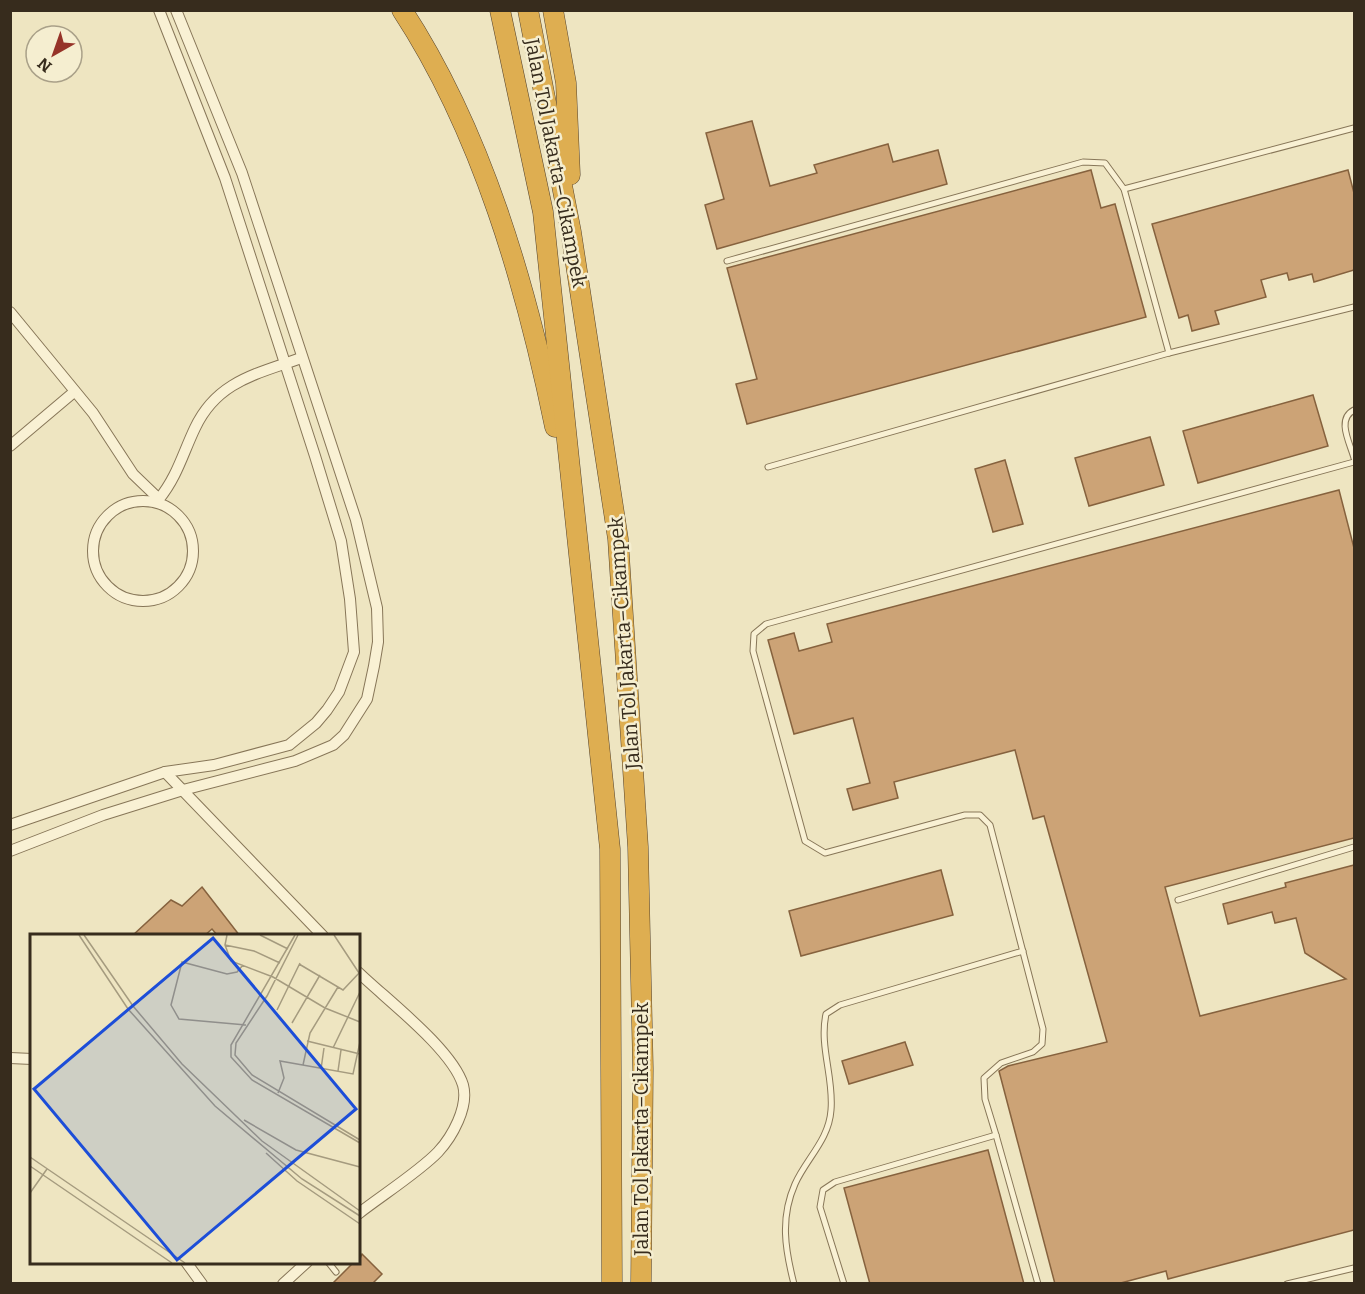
<svg xmlns="http://www.w3.org/2000/svg" width="1365" height="1294" viewBox="0 0 1365 1294" font-family="Bitter,serif">
<style>
.building{fill:#cca376;stroke:#86623e;stroke-width:1.5}
.lines{fill:none;stroke-linecap:round;stroke-linejoin:round}
.lane-casing{stroke:#877658;stroke-width:7}
.street-casing{stroke:#877658;stroke-width:12}
.highway-casing{stroke:#55432d;stroke-width:21}
.lane{stroke:#f9f1d4;stroke-width:5}
.street{stroke:#f9f1d4;stroke-width:10}
.highway{stroke:#deae51;stroke-width:20}
.labels{text-anchor:middle;stroke-width:5;stroke-linejoin:round;paint-order:stroke}
.street-label{font-size:20px;fill:#372c1d;stroke:#f5eed0}
.inset-road{fill:none;stroke:#a59b7f;stroke-width:1.5}
.view{fill:#1d4ed8;fill-opacity:0.15;stroke:#1d4ed8;stroke-width:3}
.inset-edge{fill:none;stroke:#372c1d;stroke-width:3}
</style>
<rect width="100%" height="100%" fill="#eee5c1"/>
<g class="building">
<polygon points="752,121 770,186 817,173 814,165 888,144 893,162 938,150 947,184 717,249 705,205 724,199 706,133"/>
<polygon points="1091,170 1101,208 1115,204 1146,317 747,424 736,384 757,379 727,268"/>
<polygon points="1348,170 1354,193 1354,270 1314,282 1312,274 1289,280 1287,273 1261,280 1266,297 1215,311 1219,324 1192,331 1188,315 1179,318 1152,224"/>
<polygon points="1313,395 1328,446 1198,483 1183,431"/>
<polygon points="1150,437 1164,485 1089,506 1075,458"/>
<polygon points="1005,460 1023,524 993,532 975,469"/>
<polygon points="1339,490 1354,548 1354,838 1165,887 1200,1016 1346,979 1305,953 1296,918 1275,923 1272,912 1228,924 1223,904 1286,887 1285,883 1354,865 1354,1230 1168,1279 1166,1271 1117,1284 1055,1284 999,1071 1008,1066 1107,1042 1044,816 1033,819 1015,750 894,782 898,798 853,810 847,789 870,783 853,718 794,734 768,640 794,633 799,651 832,642 827,624"/>
<polygon points="941,870 953,915 801,956 789,911"/>
<polygon points="202,887 240,936 218,936 212,929 204,936 132,936 171,900 182,906"/>
<polygon points="905,1042 913,1065 849,1084 842,1061"/>
<polygon points="988,1150 1024,1284 870,1284 844,1188"/>
<polygon points="362,1254 382,1274 372,1284 332,1284 353,1263 358,1263"/>
</g>
<g class="lines">
<defs>
<g id="lane">
<polyline points="1124,189 1354,128"/>
<polyline points="727,261 1083,162 1105,163 1124,189 1169,353"/>
<path d="M1354,410c-18,9 -4,33 0,48"/>
<polyline points="768,467 1169,353 1354,307"/>
<polyline points="1178,900 1354,847"/>
<polyline points="996,1135 1038,1284"/>
<polyline points="328,1262 336,1272"/>
<path d="M794,1284c-9,-35 -14,-66 1,-100 11,-25 34,-44 36,-74 3,-32 -12,-64 -5,-96l14,-9 183,-54"/>
<polyline points="844,1284 820,1207 823,1190 835,1182 996,1135 985,1099 984,1078 1001,1063 1033,1052 1042,1044 1043,1029 990,825 980,815 965,815 825,853 805,841 753,651 754,634 766,624 1354,462"/>
<polyline points="1287,1284 1354,1268"/>
</g>
<g id="street">
<path d="M10,312l83,101 40,61 26,25c18,-22 24,-46 36,-71 22,-47 62,-54 106,-70"/>
<polyline points="10,446 74,392"/>
<circle cx="143" cy="551" r="50"/>
<polyline points="165,772 323,936"/>
<polyline points="10,825 165,772 214,765 289,745 316,723 327,710 339,692 354,652 350,599 341,541 315,456 225,178 159,10"/>
<polyline points="10,851 103,815 183,790 295,761 333,745 344,735 367,699 374,666 378,642 377,608 356,520 242,173 176,10"/>
<path d="M358,972c29,28 94,77 105,113 6,22 -11,52 -25,67 -18,19 -57,44 -80,62"/>
<polyline points="10,1058 32,1059"/>
<polyline points="186,1262 202,1284"/>
<polyline points="283,1284 307,1262"/>
</g>
<g id="highway">
<path d="M402,10c80,122 124,275 153,417"/>
<polyline points="500,10 543,212 610,849 612,1284"/>
<polyline points="528,10 571,232 618,539 638,847 643,1069 641,1284"/>
<polyline points="553,10 566,83 570,175"/>
</g>
</defs>
<use href="#lane" class="lane-casing"/>
<use href="#street" class="street-casing"/>
<use href="#highway" class="highway-casing"/>
<use href="#lane" class="lane"/>
<use href="#street" class="street"/>
<use href="#highway" class="highway"/>
</g>
<g class="labels">
<g class="street-label">
<text transform="translate(556 163) rotate(79)" y="7">Jalan Tol Jakarta–Cikampek</text>
<text transform="translate(624 643) rotate(-94)" y="7">Jalan Tol Jakarta–Cikampek</text>
<text transform="translate(641 1129) rotate(-90)" y="7">Jalan Tol Jakarta–Cikampek</text>
</g>
</g>
<g transform="translate(30 934)">
<rect width="330" height="330" fill="#eee5c1"/>
<path class="inset-road" d="M49,1l49,74 87,97 87,73 58,37M54,1l49,71 49,58 80,77 98,70M197,1l-2,10 6,16 42,16 52,31 35,14M230,1l28,14M265,1l-64,110v12l21,23 108,63M268,1l-31,61 -31,47 -1,12 17,20 108,65M304,1l25,38M195,11l29,6 26,12M269,30l44,26 17,-18M213,31l-6,7 -10,2 -45,-12 -11,43 8,14 67,6M247,76l23,-47M262,89l28,-48M277,107l53,13M303,114l27,-56M273,131l7,-32 28,-46M291,135l3,-21M308,137l3,-21M248,159l6,-15 -4,-17 73,13 7,-32M214,186l52,30 64,17M236,219l31,28 63,43M0,223l155,106M0,232l142,97M0,259l17,-24"/>
<path class="view" d="M183,4l143,171 -179,151 -143,-171z"/>
<rect width="330" height="330" class="inset-edge"/>
</g>
<rect width="1365" height="1294" fill="none" stroke="#372c1d" stroke-width="24"/>
<g transform="translate(54 54) rotate(220)"><circle r="28" fill="#f5eed0" stroke="#a9a088" stroke-width="1.5"/>
<path d="M0-4.5L10 22L0 15L-10 22Z" fill="#963328"/>
<text y="-9" font-size="16" font-weight="bold" text-anchor="middle" fill="#372c1d">N</text>
</g>
</svg>
